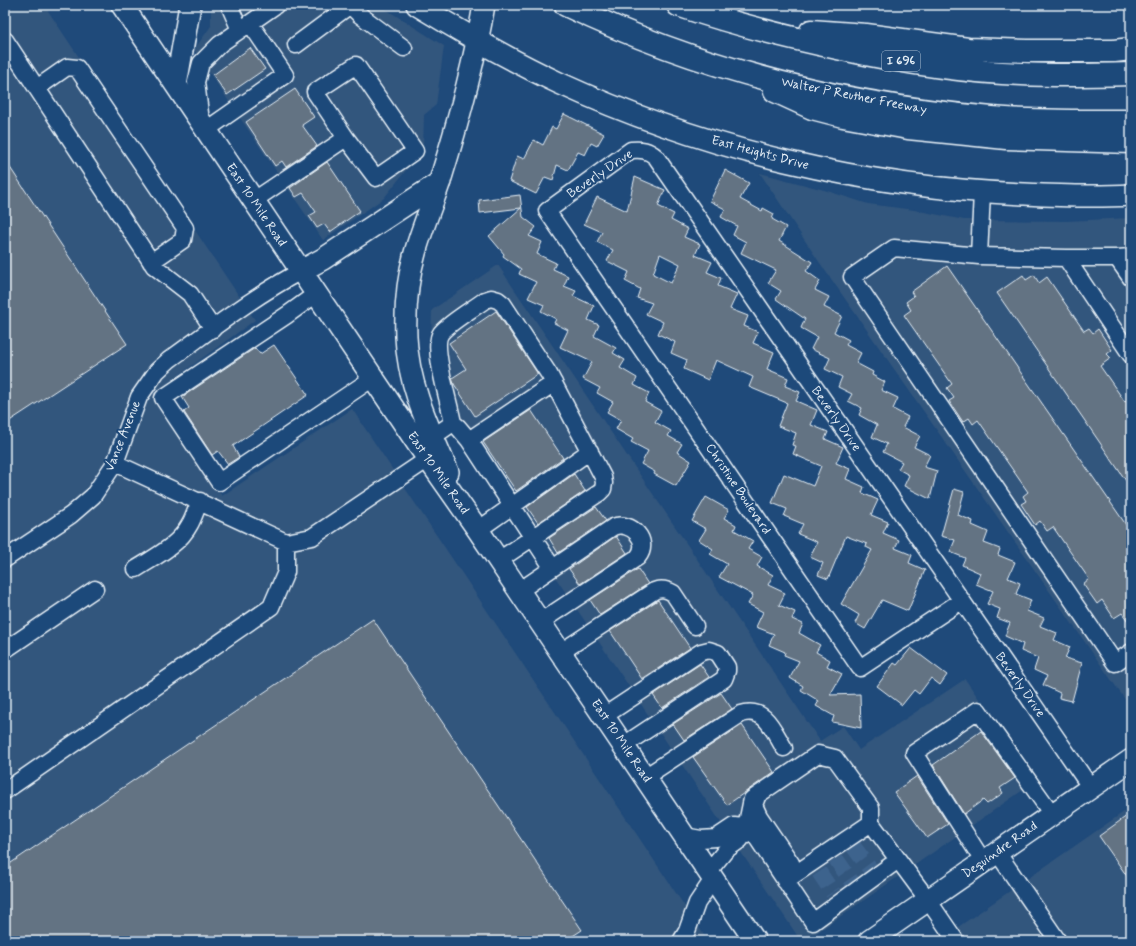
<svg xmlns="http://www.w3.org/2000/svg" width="1136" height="946" font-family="Mynerve,sans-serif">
  <rect width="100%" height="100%" fill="#1f4a7a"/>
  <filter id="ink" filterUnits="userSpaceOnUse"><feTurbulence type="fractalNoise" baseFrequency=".025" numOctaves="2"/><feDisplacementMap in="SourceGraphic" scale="8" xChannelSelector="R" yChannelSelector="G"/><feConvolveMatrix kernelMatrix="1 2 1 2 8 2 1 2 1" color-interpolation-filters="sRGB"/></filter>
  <g filter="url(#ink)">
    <path fill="#33567d" d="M 5,5 L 44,5 L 255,320 L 154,393 L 222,496 L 352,409 L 708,941 L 5,941 Z
      M 211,5 L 379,5 L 444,46 L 436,105 L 424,115 L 423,149 L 384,198 L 323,240 L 194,50 L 211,26 Z
      M 760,173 L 824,190 L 868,204 L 914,210 L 964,220 L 1067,221 L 1131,218 L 1131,708 L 820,263 Z
      M 498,265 L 820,741 L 843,726 L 859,750 L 965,679 L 1036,781 L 805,941 L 801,941 L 445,414 L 431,347 L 432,310 Z
      M 1131,807 L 1131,941 L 938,941 Z"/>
    <path fill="#637383" stroke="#e8f1f8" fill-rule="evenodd" d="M 250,48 L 265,69 L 227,95 L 213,75 Z
      M 295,89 L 314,117 L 302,125 L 317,146 L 286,167 L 282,161 L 275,166 L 246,122 Z
      M 564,114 L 604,134 L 597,146 L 591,143 L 585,155 L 578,152 L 568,170 L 557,165 L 553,180 L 545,177 L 536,194 L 509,181 L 517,156 L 524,159 L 534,140 L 543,145 L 552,127 L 556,129 Z
      M 5,160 L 127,344 L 5,424 Z
      M 327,162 L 360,211 L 330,232 L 324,224 L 317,228 L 309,216 L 316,212 L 303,193 L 296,197 L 290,188 Z
      M 725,170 L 749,183 L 740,199 L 762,211 L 763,208 L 774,214 L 772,219 L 786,227 L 779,241 L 812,262 L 806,271 L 820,281 L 815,290 L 829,297 L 824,307 L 842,316 L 834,332 L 849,340 L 846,345 L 861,353 L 856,363 L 873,372 L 872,375 L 885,382 L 881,390 L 898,398 L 893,409 L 908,417 L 903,427 L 920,436 L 914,447 L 930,455 L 924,467 L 937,471 L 930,499 L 904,486 L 909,475 L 898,469 L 902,462 L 883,452 L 887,444 L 872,437 L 877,425 L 859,415 L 862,408 L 848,401 L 852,394 L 838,387 L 842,377 L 825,369 L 830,358 L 811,349 L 817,337 L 801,328 L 805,319 L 776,299 L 781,291 L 768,283 L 776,270 L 741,253 L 746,242 L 733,235 L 737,226 L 721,217 L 725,209 L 710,201 Z
      M 635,177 L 665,190 L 658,206 L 674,214 L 671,220 L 688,229 L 684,237 L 700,244 L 695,255 L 712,262 L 707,272 L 721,278 L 718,286 L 737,294 L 730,309 L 748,316 L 744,326 L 758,332 L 753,343 L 774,352 L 767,369 L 788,378 L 785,386 L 800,392 L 796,401 L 817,410 L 811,425 L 828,432 L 825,439 L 843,447 L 836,463 L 850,469 L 846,479 L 864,487 L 862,493 L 878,500 L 871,515 L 888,522 L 883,533 L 899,540 L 895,548 L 912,555 L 909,563 L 925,570 L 908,611 L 882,600 L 865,629 L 855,623 L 859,615 L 841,604 L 872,550 L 866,547 L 867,544 L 846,536 L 828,579 L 818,575 L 823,563 L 810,557 L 817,542 L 798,534 L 803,524 L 784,516 L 787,509 L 772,503 L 784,474 L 813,486 L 821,466 L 793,454 L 796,446 L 792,445 L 796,433 L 778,426 L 787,403 L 749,387 L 753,377 L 716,360 L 708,380 L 684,369 L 687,360 L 671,353 L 675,342 L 658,334 L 663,322 L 646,314 L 652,303 L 637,298 L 640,289 L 625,281 L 629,272 L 607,261 L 613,250 L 597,242 L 602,232 L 584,224 L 597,197 L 627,211 ZM 660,254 L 680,264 L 671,283 L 653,274 Z
      M 520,195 L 523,217 L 536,227 L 529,236 L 542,242 L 537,254 L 556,263 L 553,269 L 568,276 L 564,286 L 576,291 L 573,296 L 594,306 L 588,320 L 599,325 L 594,336 L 616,348 L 613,353 L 625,360 L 620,368 L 637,378 L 634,385 L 649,393 L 645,402 L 661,411 L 655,422 L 671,431 L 668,436 L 682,444 L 677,452 L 691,461 L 676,486 L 654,474 L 655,472 L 641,464 L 648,451 L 631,442 L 633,439 L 616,429 L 621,420 L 607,412 L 613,402 L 597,393 L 600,388 L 583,379 L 592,362 L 560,347 L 568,330 L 554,323 L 556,319 L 541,311 L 544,305 L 528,298 L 536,282 L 519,274 L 521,269 L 503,256 L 504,254 L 489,236 L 521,208 L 480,213 L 479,200 Z
      M 947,266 L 1131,532 L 1131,625 L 1122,613 L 1114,618 L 1102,600 L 1097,604 L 1083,584 L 1089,579 L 1053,527 L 1047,531 L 1040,521 L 1035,525 L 1021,504 L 1026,501 L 1023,496 L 1028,492 L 978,420 L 973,424 L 969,418 L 963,422 L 949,401 L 954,398 L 947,388 L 952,384 L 904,315 L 911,310 L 906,302 L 914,296 L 911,292 Z
      M 1023,275 L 1026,280 L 1034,275 L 1039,283 L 1047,277 L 1084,331 L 1089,328 L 1093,333 L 1098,329 L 1112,350 L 1107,354 L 1111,358 L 1100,366 L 1125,402 L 1131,398 L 1131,488 L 997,293 Z
      M 496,311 L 538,374 L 475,416 L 454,384 L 452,378 L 466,369 L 449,343 Z
      M 274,345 L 308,395 L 233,446 L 239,457 L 228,464 L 218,451 L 212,455 L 184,412 L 189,408 L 182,397 L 255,348 L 260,354 Z
      M 531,410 L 563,458 L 516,491 L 483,442 Z
      M 574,474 L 585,491 L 538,523 L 527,507 Z
      M 954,489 L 964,492 L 958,515 L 973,521 L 972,525 L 988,532 L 984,543 L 1000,549 L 998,555 L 1015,562 L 1008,578 L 1020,583 L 1016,594 L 1031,600 L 1027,611 L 1044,618 L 1040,626 L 1057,633 L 1054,640 L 1070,647 L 1065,658 L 1082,663 L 1072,701 L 1059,698 L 1060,693 L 1043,685 L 1047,676 L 1034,670 L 1038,658 L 1021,651 L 1023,644 L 1005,636 L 1010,623 L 997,618 L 1000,609 L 987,604 L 993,591 L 976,584 L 980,573 L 962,565 L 965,558 L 950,552 L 955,540 L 941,536 Z
      M 706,497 L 729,510 L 724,518 L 736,525 L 734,530 L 753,541 L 748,549 L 762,557 L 757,566 L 773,575 L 768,585 L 785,593 L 779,605 L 795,612 L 792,619 L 803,624 L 799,633 L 820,645 L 816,652 L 830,660 L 827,666 L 842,674 L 830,695 L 860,694 L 861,728 L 832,722 L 834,716 L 816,706 L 819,701 L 801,690 L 803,686 L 790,678 L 799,661 L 784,655 L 785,652 L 769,645 L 774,634 L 756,627 L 763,612 L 748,604 L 753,595 L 719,577 L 727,564 L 710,554 L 713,549 L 699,540 L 706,529 L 692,521 Z
      M 596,507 L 606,521 L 558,553 L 549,538 Z
      M 616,536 L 627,553 L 580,584 L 569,569 Z
      M 638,569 L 648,584 L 600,615 L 590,600 Z
      M 658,600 L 690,648 L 642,679 L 610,631 Z
      M 373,619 L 582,930 L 565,941 L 5,941 L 5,867 Z
      M 911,648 L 947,675 L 940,685 L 931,678 L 919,694 L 914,690 L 902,705 L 877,686 L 894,663 L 897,665 Z
      M 700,664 L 709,677 L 662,708 L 653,695 Z
      M 721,693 L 732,709 L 684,740 L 673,724 Z
      M 742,725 L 774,772 L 727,805 L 693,757 Z
      M 981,731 L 1015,778 L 1000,788 L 1003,793 L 987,804 L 983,800 L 964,814 L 933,765 Z
      M 917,776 L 948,824 L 927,838 L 894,792 Z
      M 1131,813 L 1131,882 L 1099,836 Z"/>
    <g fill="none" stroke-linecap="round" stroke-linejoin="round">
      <path stroke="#3d638d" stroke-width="16" stroke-dasharray="16 8" stroke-linecap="butt" d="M 853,846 L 870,869
        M 836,859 L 852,882
        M 819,872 L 833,893"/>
      <g stroke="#e8f1f8" stroke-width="19">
        <path id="minor" d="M 229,5 L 240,30
          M 350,5 L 360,15 L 404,48
          M 5,40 L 154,266 L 190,294 L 213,329
          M 296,45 L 350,5
          M 37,88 L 67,67 L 77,68 L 185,228 L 183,240 L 151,262
          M 201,121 L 196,82 L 201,63 L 220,44 L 276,5
          M 206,130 L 285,75 L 250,23
          M 253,201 L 346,138 L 376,178 L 415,151 L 356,65 L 315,92 L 346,138
          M 979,256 L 982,192
          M 1131,257 L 1117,258 L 1066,258 L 979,256 L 894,248 L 852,277 L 1115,663 L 1131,652
          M 1066,258 L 1131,355
          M 1117,258 L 1131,278
          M 316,294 L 287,315 L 163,398 L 219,482 L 373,378
          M 453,423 C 450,405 431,346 441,333 C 450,322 473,309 485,300 L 491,298 L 498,300 L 503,304 L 549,374 L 603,477 L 604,483 L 603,489 L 599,493 L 499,560
          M 469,440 L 554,383
          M 424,443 L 453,423 L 458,427 L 469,440 L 552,567
          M 115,463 L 286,542 L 312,537 L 428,459
          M 478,530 L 590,451
          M 5,559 L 71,515 L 93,496 L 115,463 L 139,397 L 157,371 L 169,360 C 212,329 254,296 301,271
          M 136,569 C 155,557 179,545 190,524 C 194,517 196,509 200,501
          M 519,591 L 613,527 C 631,520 651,541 638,557 L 540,622
          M 961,601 L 860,668 L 547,211 L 631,150 C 642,149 648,150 656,157 L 1091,788
          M 5,650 L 95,589
          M 561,652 L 654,591 C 661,588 666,589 673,593 L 695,626
          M 604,716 L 701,652 L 709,650 L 718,653 L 727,667 L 727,671 L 724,679 L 624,745
          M 645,777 L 741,714 C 765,706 773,730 784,748
          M 5,791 L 271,607 L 286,572 L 286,542
          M 757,797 L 754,805 L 759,816 L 791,863 L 787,871 L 782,875
          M 747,823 L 813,922 L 898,860
          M 684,836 L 701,839 L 716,838 L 734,826 L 743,827
          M 997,852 L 1058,941
          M 983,861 L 914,753 L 978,710 L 1052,814
          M 710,873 L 713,866 L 726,850 L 740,840 L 743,836 L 743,827 L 747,823 L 752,799 L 818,754 L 835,758 L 871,808 L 871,823 L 928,900 L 956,941
          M 785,881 L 871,823
          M 681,941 L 687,931 L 697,903 L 713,879"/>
      </g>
      <g stroke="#e8f1f8" stroke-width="24">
        <path id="major" d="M 122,5 L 419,446 L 478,530 L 755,941
          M 417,5 C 463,33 510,60 559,83 C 705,150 866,188 1025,194 C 1061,196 1096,197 1131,195
          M 176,85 L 190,5
          M 301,271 L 323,259 L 440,182
          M 448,472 C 429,428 408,385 406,337 C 405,308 407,280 415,253 C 422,228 432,205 440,181 C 458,123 474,65 484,5
          M 869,941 L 1131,760"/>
      </g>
      <g stroke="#e8f1f8" stroke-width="25">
        <path id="highway" d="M 566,5 C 699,69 845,105 992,118 C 1038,122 1085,121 1131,121
          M 678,5 C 733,24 786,37 842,49 C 901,62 961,72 1022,74 C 1058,76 1095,75 1131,74
          M 811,31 L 866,35 L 968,49 L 1027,51 L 1114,51 L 1131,49
          M 775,91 L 812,108 L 843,116 L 908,128 L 1006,138 L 1131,142"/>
      </g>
      <use href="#minor" stroke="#1f4a7a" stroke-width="16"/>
      <use href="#major" stroke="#1f4a7a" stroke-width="21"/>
      <use href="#highway" stroke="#1f4a7a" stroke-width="22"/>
    </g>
  </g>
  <g text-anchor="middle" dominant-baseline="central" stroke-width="4" stroke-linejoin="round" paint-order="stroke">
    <rect fill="#1f4a7a" stroke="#acbfd2" stroke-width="1" x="882" y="51" width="38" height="20" rx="3"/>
    <g font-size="12" font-weight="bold" fill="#e8f1f8">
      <text x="901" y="61">I 696</text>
    </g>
    <g font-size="13" fill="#e8f1f8" stroke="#1f4a7a">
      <text transform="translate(854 96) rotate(11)">Walter P Reuther Freeway</text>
      <text transform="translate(760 153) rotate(15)">East Heights Drive</text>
      <text transform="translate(600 174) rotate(-34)">Beverly Drive</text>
      <text transform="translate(256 205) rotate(56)">East 10 Mile Road</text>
      <text transform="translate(836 419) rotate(55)">Beverly Drive</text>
      <text transform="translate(123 436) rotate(-68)">Vance Avenue</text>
      <text transform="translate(438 473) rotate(55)">East 10 Mile Road</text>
      <text transform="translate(738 489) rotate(56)">Christine Boulevard</text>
      <text transform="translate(1020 685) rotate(55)">Beverly Drive</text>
      <text transform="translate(621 741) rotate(56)">East 10 Mile Road</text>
      <text transform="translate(1000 850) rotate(-35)">Dequindre Road</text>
    </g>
  </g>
  <rect width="1136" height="946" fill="none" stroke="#1f4a7a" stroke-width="20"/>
  <rect x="10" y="10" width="1116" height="926" fill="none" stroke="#e8f1f8" stroke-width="1.5" filter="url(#ink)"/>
</svg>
